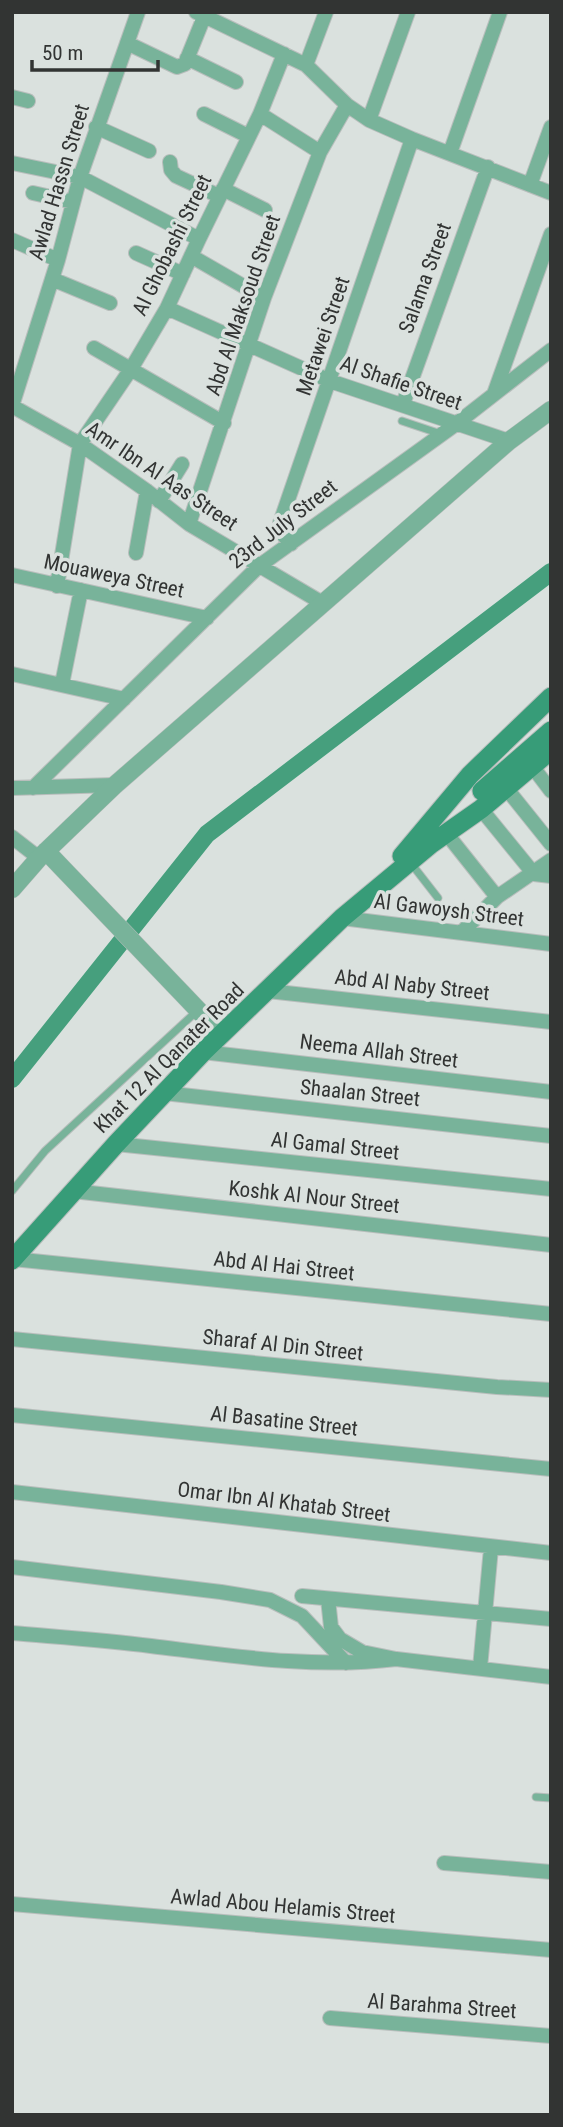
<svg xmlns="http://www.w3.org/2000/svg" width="563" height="2127" font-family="'Roboto Condensed',sans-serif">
  <rect width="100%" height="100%" fill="#dae1de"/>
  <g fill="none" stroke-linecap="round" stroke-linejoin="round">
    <path stroke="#469f7d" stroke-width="18" d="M 12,1079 L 207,834 L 551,572"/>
    <g stroke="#b8bebc" stroke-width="9">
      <path id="service" d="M 402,421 L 441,434
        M 410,862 L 438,898
        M 12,1191 L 45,1151 L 197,1011
        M 536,1797 L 551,1798"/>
    </g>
    <g stroke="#b8bebc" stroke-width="16">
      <path id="minor" d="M 196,12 L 306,65 L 347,105 L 369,120 L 412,139 L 551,193
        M 127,43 L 177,67 L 185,64 L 204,17
        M 187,58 L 236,82
        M 306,65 L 326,12
        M 12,97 L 28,101
        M 204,114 L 248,136
        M 260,114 L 320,152
        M 369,120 L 408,12
        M 96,127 L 149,151
        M 450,153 L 500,12
        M 170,162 L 171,170 L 176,176 L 219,196
        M 12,163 L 80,177 L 199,239
        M 530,185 L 551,127
        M 223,189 L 265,210
        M 33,193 L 73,202
        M 12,240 L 58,260
        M 136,253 L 183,274
        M 191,256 L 264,298
        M 52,279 L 110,303
        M 167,308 L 330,381 L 509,441
        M 94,348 L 224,423
        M 494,394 L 551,234
        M 403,404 L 488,167
        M 12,406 L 58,260 L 80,177 L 138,12
        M 12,406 L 80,444 L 147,491 L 189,524 L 324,604
        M 159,501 L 182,464
        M 189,524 L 264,298 L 320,152 L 347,105
        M 291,544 L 280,531 L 280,523 L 412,139
        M 136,553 L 147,491
        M 12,575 L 207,618
        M 57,586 L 80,444 L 131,369 L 167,308 L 199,239 L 260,114 L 284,54
        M 12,674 L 124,699
        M 62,684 L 81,590
        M 532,766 L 551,791
        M 12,788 L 115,785
        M 33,788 L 259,566 L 456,424 L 551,350
        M 506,788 L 551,844
        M 481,809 L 534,874 L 551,876
        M 446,833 L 497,897
        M 12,837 L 39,858
        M 342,918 L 551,944
        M 462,932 L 497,897 L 551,860
        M 268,991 L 551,1022
        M 203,1052 L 551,1092
        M 164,1093 L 551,1136
        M 116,1144 L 551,1189
        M 73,1191 L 551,1245
        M 13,1259 L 551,1314
        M 12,1339 L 497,1387 L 551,1390
        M 12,1415 L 551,1469
        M 12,1492 L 551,1553
        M 12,1567 L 221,1592 L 270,1600 L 302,1616 L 346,1663
        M 302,1596 L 551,1619
        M 328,1599 L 331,1627 L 340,1639 L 362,1652 L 396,1659 L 551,1677
        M 12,1633 C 58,1637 105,1640 151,1646 C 233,1656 314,1669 396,1659
        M 480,1668 L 491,1548
        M 444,1863 L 551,1872
        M 12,1904 L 551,1950
        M 330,2018 L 551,2036"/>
    </g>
    <g stroke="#b8bebc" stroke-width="19">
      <path id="tertiary" d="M 46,851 L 221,1034
        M 12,889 L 39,858 L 115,785 L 509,441 L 551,410"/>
    </g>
    <g stroke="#b8bebc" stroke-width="21">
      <path id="secondary" d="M 482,791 L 551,731
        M 402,856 L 470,775 L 551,697
        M 12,1260 L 116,1144 L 203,1052 L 342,918 L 431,844 L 481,809 L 551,750"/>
    </g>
    <use href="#service" stroke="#78b39a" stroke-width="7"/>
    <use href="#minor" stroke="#78b39a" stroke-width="14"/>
    <use href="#tertiary" stroke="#78b39a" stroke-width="18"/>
    <use href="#secondary" stroke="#379c78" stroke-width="19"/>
  </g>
  <g text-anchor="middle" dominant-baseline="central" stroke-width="7" stroke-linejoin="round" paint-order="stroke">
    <g font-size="21" fill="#323433" stroke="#dae1de">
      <text transform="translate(59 182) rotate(-73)">Awlad Hassn Street</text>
      <text transform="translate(172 245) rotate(-64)">Al Ghobashi Street</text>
      <text transform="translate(425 278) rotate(-70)">Salama Street</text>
      <text transform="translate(243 305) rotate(-71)">Abd Al Maksoud Street</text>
      <text transform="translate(323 336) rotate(-71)">Metawei Street</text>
      <text transform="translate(401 383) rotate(19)">Al Shafie Street</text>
      <text transform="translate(162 476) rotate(34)">Amr Ibn Al Aas Street</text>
      <text transform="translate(283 524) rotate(-38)">23rd July Street</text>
      <text transform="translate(114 576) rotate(12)">Mouaweya Street</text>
      <text transform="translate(449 910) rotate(7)">Al Gawoysh Street</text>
      <text transform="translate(412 985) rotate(6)">Abd Al Naby Street</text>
      <text transform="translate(379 1051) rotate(7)">Neema Allah Street</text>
      <text transform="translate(169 1058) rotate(-45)">Khat 12 Al Qanater Road</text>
      <text transform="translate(360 1093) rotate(6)">Shaalan Street</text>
      <text transform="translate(335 1146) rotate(6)">Al Gamal Street</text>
      <text transform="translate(314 1197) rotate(6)">Koshk Al Nour Street</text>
      <text transform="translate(284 1266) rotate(6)">Abd Al Hai Street</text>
      <text transform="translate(283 1345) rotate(6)">Sharaf Al Din Street</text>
      <text transform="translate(284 1421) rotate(6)">Al Basatine Street</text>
      <text transform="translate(284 1502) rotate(7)">Omar Ibn Al Khatab Street</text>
      <text transform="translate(283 1906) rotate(5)">Awlad Abou Helamis Street</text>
      <text transform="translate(442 2006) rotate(4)">Al Barahma Street</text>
    </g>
  </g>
  <rect width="563" height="2127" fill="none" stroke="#323433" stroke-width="28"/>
  <path d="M32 60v10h126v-10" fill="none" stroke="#323433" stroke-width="3.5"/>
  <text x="42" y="60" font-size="21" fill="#323433" stroke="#dae1de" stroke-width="5" paint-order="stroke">50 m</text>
</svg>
